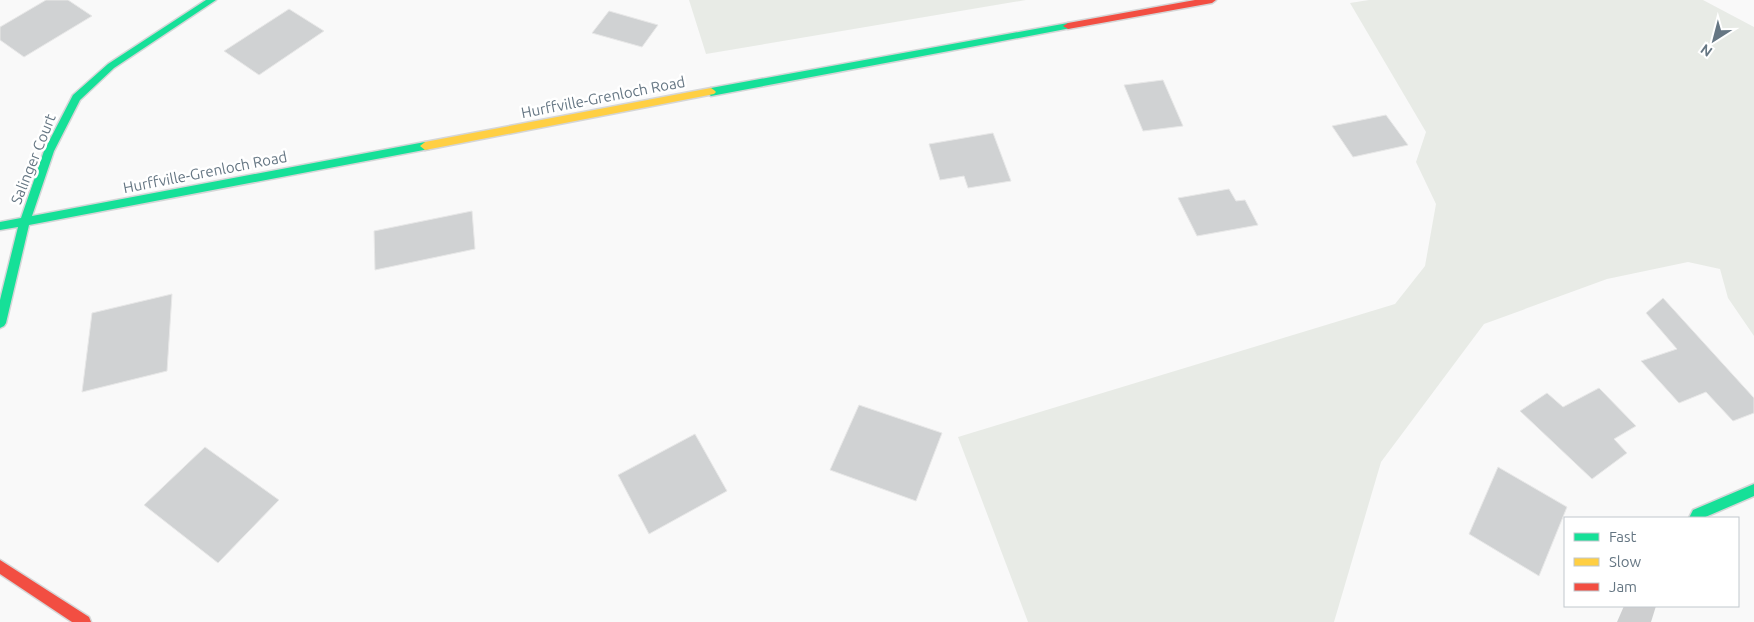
<svg xmlns="http://www.w3.org/2000/svg" width="1754" height="622" font-family="Ubuntu,sans-serif">
  <rect width="100%" height="100%" fill="#f9f9f9"/>
  <path fill="#e8ebe6" d="M 689,0 L 1026,0 L 706,54 Z
    M 1369,0 L 1703,0 L 1754,27 L 1754,336 L 1728,298 L 1720,269 L 1688,262 L 1607,279 L 1484,324 L 1381,462 L 1334,622 L 1028,622 L 958,437 L 1395,304 L 1425,266 L 1436,204 L 1416,162 L 1426,132 L 1350,3 Z"/>
  <path fill="#d0d2d3" stroke="#e8e8e8" d="M 46,0 L 68,0 L 92,16 L 24,57 L 0,40 L 0,27 Z
    M 289,9 L 324,31 L 259,75 L 224,51 Z
    M 609,11 L 658,25 L 642,47 L 592,33 Z
    M 1163,80 L 1183,126 L 1143,131 L 1124,85 Z
    M 1386,115 L 1408,145 L 1353,157 L 1332,126 Z
    M 993,133 L 1011,181 L 968,188 L 964,176 L 940,180 L 929,144 Z
    M 1229,189 L 1236,201 L 1245,200 L 1258,225 L 1197,236 L 1178,198 Z
    M 472,211 L 475,249 L 375,270 L 374,231 Z
    M 172,294 L 167,371 L 82,392 L 92,313 Z
    M 1663,298 L 1754,398 L 1754,413 L 1733,421 L 1706,392 L 1679,403 L 1641,361 L 1677,349 L 1646,313 Z
    M 1599,388 L 1636,426 L 1614,439 L 1627,453 L 1592,479 L 1520,411 L 1547,393 L 1563,407 Z
    M 859,405 L 942,433 L 916,501 L 830,470 Z
    M 695,434 L 727,491 L 649,534 L 618,475 Z
    M 205,447 L 279,500 L 218,563 L 144,505 Z
    M 1498,467 L 1567,507 L 1539,576 L 1469,534 Z"/>
  <g fill="none" stroke-linecap="round" stroke-linejoin="round">
    <g stroke="#d5d6d7" stroke-width="3">
      <path id="fast" d="M 206,0 L 216,0 L 114,68 L 80,100 L 54,151 L 32,216 L 425,142 L 429,143 L 430,146 L 429,149 L 29,225 L 6,323 L 4,326 L 0,328 L 0,300 L 18,227 L 0,230 L 0,222 L 21,218 L 44,151 L 73,95 L 108,64 Z
        M 1068,23 L 1071,24 L 1071,28 L 711,96 L 706,92 L 711,88 Z
        M 1754,484 L 1754,496 L 1703,518 L 1689,518 L 1693,510 Z"/>
    </g>
    <g stroke="#d5d6d7" stroke-width="3">
      <path id="slow" d="M 711,88 L 714,90 L 716,92 L 714,94 L 425,150 L 420,146 L 425,142 Z"/>
    </g>
    <g stroke="#d5d6d7" stroke-width="3">
      <path id="jam" d="M 1195,0 L 1216,0 L 1212,3 L 1068,29 L 1063,26 L 1068,23 Z
        M 0,560 L 89,617 L 91,622 L 72,622 L 0,574 Z"/>
    </g>
    <path fill="#cecfd0" fill-rule="evenodd" d="M 1624,606 L 1656,606 L 1651,622 L 1617,622 Z"/>
    <use href="#fast" fill="#16e098" fill-rule="evenodd"/>
    <use href="#slow" fill="#ffcf43" fill-rule="evenodd"/>
    <use href="#jam" fill="#f24e42" fill-rule="evenodd"/>
  </g>
  <g text-anchor="middle" dominant-baseline="central" stroke-width="5" stroke-linejoin="round" paint-order="stroke">
    <g font-size="15" fill="#657683" stroke="#fff">
      <text transform="translate(603 97) rotate(-11)">Hurffville-Grenloch Road</text>
      <text transform="translate(33 159) rotate(-68)">Salinger Court</text>
      <text transform="translate(205 172) rotate(-11)">Hurffville-Grenloch Road</text>
    </g>
  </g>
  <rect x="1564" y="517" width="175" height="90" fill="#ffffff" stroke="#c1c8cd"/>
  <rect x="1574" y="533" width="25" height="8" fill="#16e098" stroke="#c1c8cd"/>
  <text x="1609" y="542" font-size="15" fill="#657683">Fast</text>
  <rect x="1574" y="558" width="25" height="8" fill="#ffcf43" stroke="#c1c8cd"/>
  <text x="1609" y="567" font-size="15" fill="#657683">Slow</text>
  <rect x="1574" y="583" width="25" height="8" fill="#f24e42" stroke="#c1c8cd"/>
  <text x="1609" y="592" font-size="15" fill="#657683">Jam</text>
  <g transform="translate(1714 40) rotate(216)" stroke="#ffffff" stroke-width="4" paint-order="stroke">
  <path d="M0-4L9 19L0 12L-9 19Z" fill="#657683"/>
  <text y="-8" font-size="14" font-weight="bold" text-anchor="middle" fill="#657683">N</text>
  </g>
</svg>
